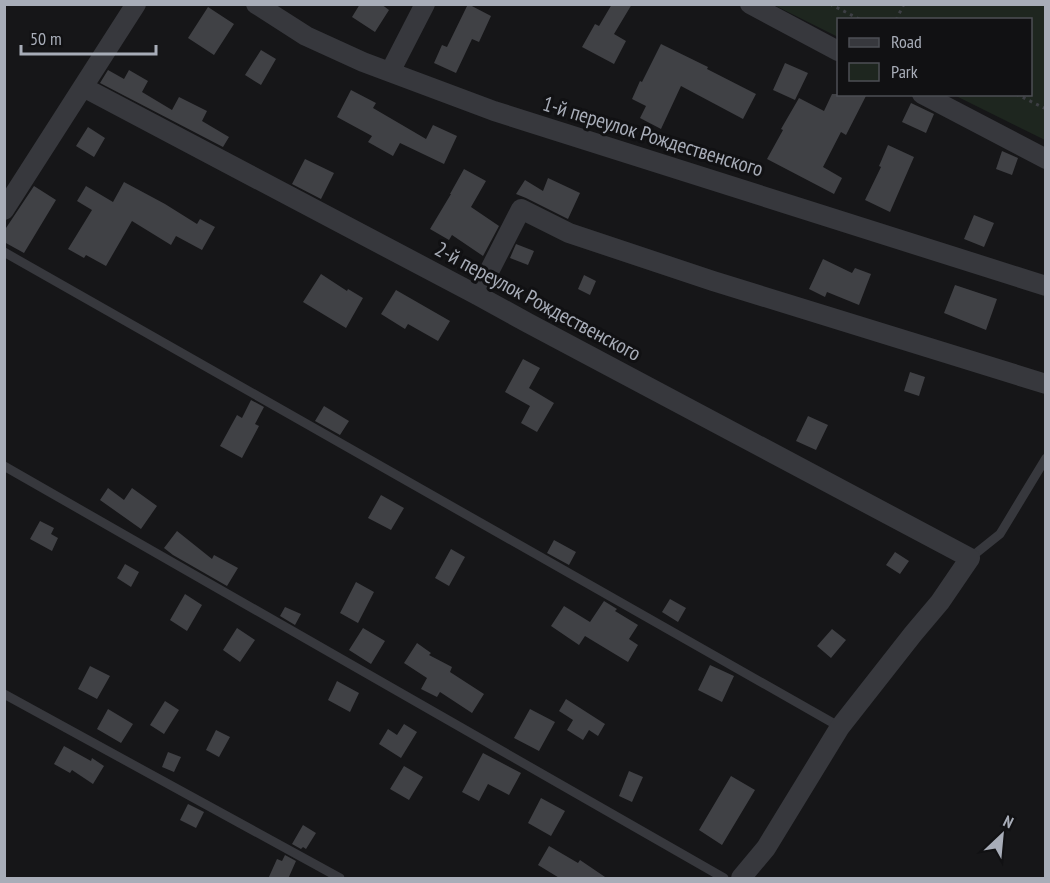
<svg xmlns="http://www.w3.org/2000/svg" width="1050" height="883" font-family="'PT Sans Narrow',sans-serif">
  <rect width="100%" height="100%" fill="#161618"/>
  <path fill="#1e261f" d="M 774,5 L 1045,5 L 1045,140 L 954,95 L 1030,94 L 1030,20 L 838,20 L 838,37 Z"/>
  <path fill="#404145" d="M 360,4 L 381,4 L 389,10 L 375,32 L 352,17 Z
    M 468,4 L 491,16 L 479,42 L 472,39 L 456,73 L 434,63 L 442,45 L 447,47 Z
    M 612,4 L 632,4 L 614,34 L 626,41 L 614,64 L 582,47 L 595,24 L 599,26 Z
    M 208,7 L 234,24 L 214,55 L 188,38 Z
    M 661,44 L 708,67 L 707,69 L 756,94 L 743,119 L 681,86 L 661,129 L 640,118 L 646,106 L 632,99 L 640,81 L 642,82 Z
    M 261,50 L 276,59 L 261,85 L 245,75 Z
    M 785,63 L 808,73 L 795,100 L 773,90 Z
    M 108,70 L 124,79 L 129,70 L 148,81 L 142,92 L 172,110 L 179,97 L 207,111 L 202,121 L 229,137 L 223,147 L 100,83 Z
    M 351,90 L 376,103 L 373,108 L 426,139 L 433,125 L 457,136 L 444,164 L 400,143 L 393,156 L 368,142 L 372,136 L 337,117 Z
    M 832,94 L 867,94 L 846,135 L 841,132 L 823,167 L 842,178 L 834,194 L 767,159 L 783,130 L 781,129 L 799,98 L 824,111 Z
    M 911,103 L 934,114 L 926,133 L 902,122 Z
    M 88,127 L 105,138 L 94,157 L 76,146 Z
    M 888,145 L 914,157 L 890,212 L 865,200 L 881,167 L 879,166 Z
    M 1002,151 L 1018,158 L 1012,175 L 996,169 Z
    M 305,159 L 334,173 L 321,199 L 292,184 Z
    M 464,169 L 486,181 L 471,207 L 499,226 L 483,256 L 452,235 L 449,240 L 430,229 L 451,194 L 450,194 Z
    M 548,178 L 580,193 L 568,219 L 526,198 L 516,194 L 525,180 L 543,191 Z
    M 124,182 L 165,204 L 197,224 L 200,219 L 215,227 L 202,250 L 176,236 L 171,245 L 132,221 L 106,266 L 86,255 L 84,258 L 68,249 L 92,210 L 77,201 L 86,186 L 113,202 Z
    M 34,186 L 56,200 L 24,253 L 4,242 L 4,231 Z
    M 974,215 L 994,223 L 984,247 L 964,239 Z
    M 516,244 L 534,251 L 528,265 L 510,258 Z
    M 823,259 L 852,273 L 855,268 L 871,274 L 859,305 L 827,292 L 825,297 L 809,289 Z
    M 321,274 L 347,291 L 348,289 L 363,298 L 346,328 L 303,302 Z
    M 584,275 L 596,281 L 590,295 L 578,289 Z
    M 955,285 L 997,299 L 986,330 L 944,313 Z
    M 396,290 L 450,321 L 438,341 L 408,324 L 405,329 L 381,314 Z
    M 523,359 L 540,368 L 529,388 L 554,403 L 537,432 L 521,423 L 530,406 L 505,392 Z
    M 910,372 L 925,377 L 919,396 L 904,391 Z
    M 251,400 L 264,407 L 255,424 L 259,426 L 242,458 L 220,446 L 237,415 L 242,418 Z
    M 324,406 L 349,421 L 340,435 L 315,421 Z
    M 808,416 L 828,425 L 816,450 L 796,441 Z
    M 108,488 L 124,500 L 132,488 L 157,506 L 141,529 L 100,500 Z
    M 381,495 L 404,508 L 391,530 L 368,518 Z
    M 40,521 L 54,528 L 51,534 L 58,538 L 52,551 L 30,539 Z
    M 177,531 L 212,559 L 214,555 L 238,568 L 227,586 L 173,555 L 164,548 Z
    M 554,540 L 576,552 L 569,565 L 547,553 Z
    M 451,549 L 465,557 L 449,586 L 435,578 Z
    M 895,552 L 909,561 L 900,574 L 886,565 Z
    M 125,564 L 139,572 L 131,587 L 117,578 Z
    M 356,582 L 374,592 L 358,623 L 340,613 Z
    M 185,594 L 202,605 L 187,631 L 170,620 Z
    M 670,599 L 686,608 L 678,622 L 662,612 Z
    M 604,601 L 617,609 L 615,611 L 638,625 L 629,639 L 638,645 L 628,662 L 585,636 L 579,645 L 551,626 L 564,606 L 590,622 Z
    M 285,607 L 301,614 L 295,625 L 280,616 Z
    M 237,628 L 255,640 L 240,662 L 223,650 Z
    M 363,628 L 385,641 L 371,664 L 349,650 Z
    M 832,629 L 846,640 L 831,658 L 817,646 Z
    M 417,643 L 431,653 L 429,655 L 452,667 L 450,672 L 484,694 L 472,713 L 440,692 L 437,697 L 421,689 L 427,678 L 404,663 Z
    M 710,665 L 734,676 L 722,702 L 698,690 Z
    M 90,666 L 110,676 L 97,699 L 78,689 Z
    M 337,681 L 359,693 L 350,712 L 328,700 Z
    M 566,699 L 605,724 L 598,736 L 589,730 L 583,740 L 567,730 L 573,720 L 559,711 Z
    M 165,701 L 179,710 L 164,734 L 150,725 Z
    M 108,709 L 133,724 L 121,743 L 97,729 Z
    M 530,709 L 555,722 L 539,751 L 514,738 Z
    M 404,724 L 417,732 L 401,758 L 379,744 L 388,729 L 397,735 Z
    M 216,730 L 230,737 L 219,757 L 206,750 Z
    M 64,746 L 91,761 L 92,758 L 104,766 L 93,784 L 72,770 L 70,773 L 54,764 Z
    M 168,752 L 181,757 L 174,772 L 162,767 Z
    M 483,753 L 521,773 L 509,795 L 488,784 L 479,801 L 462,792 Z
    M 404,766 L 423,777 L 409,800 L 390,789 Z
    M 629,771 L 643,777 L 632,802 L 619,796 Z
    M 731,776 L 755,790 L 722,845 L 699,830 Z
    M 541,798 L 565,811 L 551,836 L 528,823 Z
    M 188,804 L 204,812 L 196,828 L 180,820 Z
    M 303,825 L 316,833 L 306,849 L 303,847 L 301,849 L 292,844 Z
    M 549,846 L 578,863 L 580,860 L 608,879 L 561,879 L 538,865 Z
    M 285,855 L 296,861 L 288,879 L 268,879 L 277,859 L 282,861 Z"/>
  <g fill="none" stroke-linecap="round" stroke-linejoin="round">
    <path stroke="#3d3f44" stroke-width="3" stroke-dasharray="3 4.5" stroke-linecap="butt" d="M 830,4 L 861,20
      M 896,20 L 904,4
      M 1016,94 L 1046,109"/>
    <path stroke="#37383d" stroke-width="9" d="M 4,252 L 840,727
      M 4,466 L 724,878
      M 970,558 L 1000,534 L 1046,458
      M 4,694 L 340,878"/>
    <path stroke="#37383d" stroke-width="20" d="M 256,4 L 306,36 L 363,62 L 494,111 L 1046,286
      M 750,4 L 838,51
      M 390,72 L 425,4
      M 83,87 L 477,295 L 528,323 L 970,558 L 940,602 L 913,634 L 840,727 L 766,848 L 741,878
      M 922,94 L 1046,159
      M 4,210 L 136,4
      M 477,295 L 521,209 L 569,233 L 713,281 L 1046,384"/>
  </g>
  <g text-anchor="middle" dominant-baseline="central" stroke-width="6" stroke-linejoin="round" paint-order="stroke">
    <g font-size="21" fill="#a8adb8" stroke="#111113">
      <text transform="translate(653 136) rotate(17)">1-й переулок Рождественского</text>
      <text transform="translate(538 301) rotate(28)">2-й переулок Рождественского</text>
    </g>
  </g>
  <rect width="1050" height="883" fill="none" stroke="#a8adb8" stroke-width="12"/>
  <rect x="837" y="18" width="195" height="78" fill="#111113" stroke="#4d4f55" stroke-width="1.5"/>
  <rect x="849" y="38" width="30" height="9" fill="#37383d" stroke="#4d4f55" stroke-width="1.5"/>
  <text x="891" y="48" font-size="18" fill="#a8adb8">Road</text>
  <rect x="849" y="63" width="30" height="18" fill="#1e261f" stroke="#4d4f55" stroke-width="1.5"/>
  <text x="891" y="78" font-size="18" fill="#a8adb8">Park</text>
  <g transform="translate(1002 835) rotate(26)" stroke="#111113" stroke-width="4.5" paint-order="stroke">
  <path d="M0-4.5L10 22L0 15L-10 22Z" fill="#a8adb8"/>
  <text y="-9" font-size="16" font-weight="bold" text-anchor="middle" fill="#a8adb8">N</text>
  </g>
  <path d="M21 45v9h135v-9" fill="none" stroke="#a8adb8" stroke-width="3"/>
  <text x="30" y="45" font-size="18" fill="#a8adb8" stroke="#111113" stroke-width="4.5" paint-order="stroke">50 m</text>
</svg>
